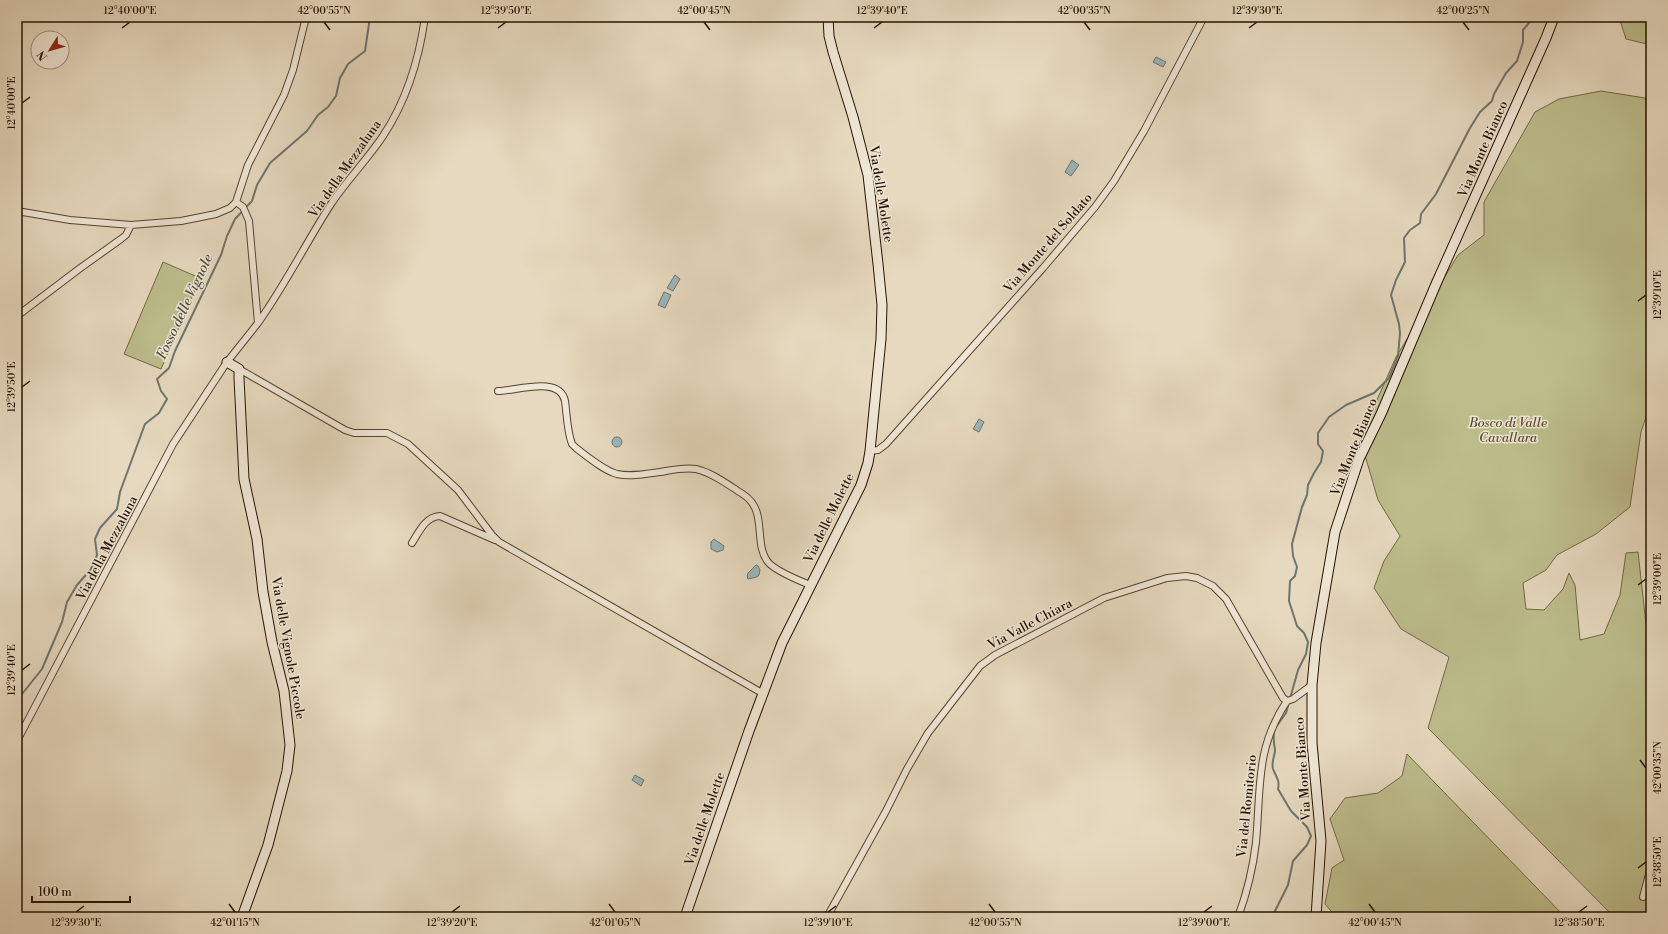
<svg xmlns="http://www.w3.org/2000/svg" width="1668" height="934" font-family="'Libre Bodoni',serif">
  <rect width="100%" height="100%" fill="#e6d9bf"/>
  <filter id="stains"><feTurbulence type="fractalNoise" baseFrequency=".005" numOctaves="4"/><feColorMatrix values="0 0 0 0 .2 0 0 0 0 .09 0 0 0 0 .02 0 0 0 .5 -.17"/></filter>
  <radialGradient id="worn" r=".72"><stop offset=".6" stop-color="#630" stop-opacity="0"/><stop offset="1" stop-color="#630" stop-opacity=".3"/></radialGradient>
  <path fill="#bdbd8c" stroke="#706846" d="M 1619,17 L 1651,17 L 1651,45 L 1626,39 Z
    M 1601,91 L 1645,98 L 1651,107 L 1651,403 L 1641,432 L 1630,507 L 1596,534 L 1557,555 L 1546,570 L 1523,583 L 1526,609 L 1544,610 L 1563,589 L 1569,573 L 1575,585 L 1580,640 L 1604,634 L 1620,595 L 1626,553 L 1638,552 L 1646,624 L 1651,627 L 1651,917 L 1614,917 L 1428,728 L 1449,657 L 1401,629 L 1374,588 L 1384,561 L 1400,536 L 1378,500 L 1360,438 L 1396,357 L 1458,255 L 1484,235 L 1484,202 L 1535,112 L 1559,99 Z
    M 163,262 L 200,278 L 161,369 L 124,354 Z
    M 1407,754 L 1565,917 L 1336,917 L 1325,904 L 1332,868 L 1344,860 L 1330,819 L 1345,798 L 1378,793 L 1402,776 Z"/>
  <path fill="#9cb7bd" stroke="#6c7571" d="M 1156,57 L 1166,62 L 1163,67 L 1153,62 Z
    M 1072,160 L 1079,165 L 1071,176 L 1065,172 Z
    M 675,275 L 680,279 L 673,291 L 667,288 Z
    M 664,292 L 671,295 L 665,308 L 658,305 Z
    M 979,419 L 984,422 L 979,432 L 973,429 Z
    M612 442a5 5 0 1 1 10 0a5 5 0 1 1-10 0Z
    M 714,539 L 724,546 L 723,550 L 717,552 L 711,549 L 711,542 Z
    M 756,565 L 758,566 L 760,570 L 759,575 L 757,577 L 748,579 L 747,576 L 748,573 Z
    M 635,775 L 644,780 L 641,786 L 632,780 Z"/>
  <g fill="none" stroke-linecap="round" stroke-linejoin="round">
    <path stroke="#6c7571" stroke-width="2" d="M 17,704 L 18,699 L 42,669 L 62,622 L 67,602 L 77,585 L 91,569 L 97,555 L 95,539 L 100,528 L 117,509 L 120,492 L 145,424 L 159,413 L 167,399 L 161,391 L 157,379 L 169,368 L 175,351 L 221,255 L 227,236 L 235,219 L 252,201 L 257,185 L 270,163 L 307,131 L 318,115 L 328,107 L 336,96 L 340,78 L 348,64 L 365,51 L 370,17
      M 1276,727 L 1286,713 L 1298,670 L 1306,654 L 1308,642 L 1304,633 L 1297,626 L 1289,601 L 1290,581 L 1295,576 L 1297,567 L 1293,556 L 1292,544 L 1302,507 L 1307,495 L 1308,485 L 1314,473 L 1321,462 L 1323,451 L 1318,444 L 1318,433 L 1329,417 L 1346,405 L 1374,393 L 1389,378 L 1398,356 L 1400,333 L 1399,324 L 1391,295 L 1396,280 L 1405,262 L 1404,238 L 1410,230 L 1420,223 L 1421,214 L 1436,194 L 1470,128 L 1480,112 L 1492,101 L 1494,94 L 1506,73 L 1517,61 L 1523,42 L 1523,30 L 1534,17
      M 1272,917 L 1288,885 L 1293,861 L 1307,845 L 1311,836 L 1307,827 L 1291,811 L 1278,789 C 1280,780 1276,777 1273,769 C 1271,762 1275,756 1275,750 C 1274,742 1273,740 1274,731"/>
    <g stroke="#544430" stroke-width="8">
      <path id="street" d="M 236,202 L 243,207 L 249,221 L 258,323 C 285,285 306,243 331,204 C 347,180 367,160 383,136 C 407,100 419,60 425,17
        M 17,211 L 70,220 L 131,225 L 181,221 L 216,214 L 230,208 L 236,202 L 248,165 L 284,95 L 293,70 L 306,17
        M 17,316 L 79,269 L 121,239 L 126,235 L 131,225
        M 239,369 L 345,430 L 354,433 L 387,433 L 408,444 L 458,490 L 492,535 L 499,542 L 762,693
        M 498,391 C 516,391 560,375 565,401 C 567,415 567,431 572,444 L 576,448 C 588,457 603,470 617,474 C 631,477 646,474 660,472 C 672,470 684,467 696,469 C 713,473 730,486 744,495 C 768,511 753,543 768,562 C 775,571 798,580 810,585
        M 870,451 L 878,450 L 886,444 L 1043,268 L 1095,207 L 1114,181 L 1144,131 L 1204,17
        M 412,543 C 419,532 425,517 440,516 L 495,540
        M 17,741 L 173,444 L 227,362 L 258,323
        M 1643,897 L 1651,867
        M 827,917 L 886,811 L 907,769 L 928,733 L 980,666 L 995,655 L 1104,598 L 1167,578 L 1186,576 L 1197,578 L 1213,586 L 1226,599 L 1283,698 L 1287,701 L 1293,699 L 1312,685
        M 1238,917 C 1247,893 1253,868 1256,842 C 1261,789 1255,748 1287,701"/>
    </g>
    <g stroke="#241200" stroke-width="11">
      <path id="secondary" d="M 227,362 L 239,369 L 239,378 L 244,479 L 257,539 L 263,592 L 272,642 L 284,691 L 290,745 L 287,771 L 268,845 L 242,917
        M 685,917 L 749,731 L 782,643 L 861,485 L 868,463 L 870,451 L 881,339 L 882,305 L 878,264 L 868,175 L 853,117 L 833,52 L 829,36 L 828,17
        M 1316,917 L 1321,841 L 1312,743 L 1312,685 L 1316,643 L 1335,532 L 1359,459 L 1381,414 L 1436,284 L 1546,38 L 1554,17"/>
    </g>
    <use href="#street" stroke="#efe6d5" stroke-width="6"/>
    <use href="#secondary" stroke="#efe6d5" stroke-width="9"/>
  </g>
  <path fill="none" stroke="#241200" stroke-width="1.5" d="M 324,22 L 330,30M 704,22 L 710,30M 1084,22 L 1090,30M 1463,22 L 1469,30M 122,28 L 130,22M 498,28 L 506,22M 874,28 L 882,22M 1249,28 L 1257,22M 22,103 L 30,97M 1638,301 L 1646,295M 22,387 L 30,381M 1638,585 L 1646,579M 22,670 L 30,664M 1640,760 L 1646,768M 1638,868 L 1646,862M 229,904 L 235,912M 609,904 L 615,912M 989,904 L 995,912M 1369,904 L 1375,912M 76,912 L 84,906M 452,912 L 460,906M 828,912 L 836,906M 1204,912 L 1212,906M 1579,912 L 1587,906"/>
  <g text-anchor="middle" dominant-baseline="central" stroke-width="3" stroke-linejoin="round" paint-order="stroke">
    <g font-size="13" fill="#241200" stroke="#efe6d5">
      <text transform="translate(1483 149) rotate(-66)">Via Monte Bianco</text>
      <text transform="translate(345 169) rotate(-55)">Via della Mezzaluna</text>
      <text transform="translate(881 194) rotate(81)">Via delle Molette</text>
      <text transform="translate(1048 243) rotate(-49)">Via Monte del Soldato</text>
      <text transform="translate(1354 447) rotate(-68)">Via Monte Bianco</text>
      <text transform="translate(829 518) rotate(-64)">Via delle Molette</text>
      <text transform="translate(107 548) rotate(-62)">Via della Mezzaluna</text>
      <text transform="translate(1030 624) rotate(-28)">Via Valle Chiara</text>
      <text transform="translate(288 648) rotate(80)">Via delle Vignole Piccole</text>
      <text transform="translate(1303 769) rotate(-94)">Via Monte Bianco</text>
      <text transform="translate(1247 806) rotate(-84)">Via del Romitorio</text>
      <text transform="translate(705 819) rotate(-71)">Via delle Molette</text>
    </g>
    <g font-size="13" font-style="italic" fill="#5a4e31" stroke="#efe6d5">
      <text x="1508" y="423">Bosco di Valle<tspan x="1508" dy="15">Cavallara</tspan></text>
    </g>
    <g font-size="14" font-style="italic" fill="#4e4c42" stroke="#efe6d5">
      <text transform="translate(185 307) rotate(-65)">Fosso delle Vignole</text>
    </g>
  </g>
  <rect width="1668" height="934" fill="none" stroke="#e6d9bf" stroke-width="44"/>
  <g transform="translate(50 50) rotate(233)"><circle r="19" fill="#efe6d5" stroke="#9e9180"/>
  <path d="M0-3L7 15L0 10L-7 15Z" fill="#8f2418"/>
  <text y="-6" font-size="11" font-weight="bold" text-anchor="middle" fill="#241200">N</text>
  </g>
  <path d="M32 896v6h98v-6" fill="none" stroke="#241200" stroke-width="2"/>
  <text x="38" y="896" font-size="12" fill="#241200" stroke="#efe6d5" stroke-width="3" paint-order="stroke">100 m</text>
  <rect x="22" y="22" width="1624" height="890" fill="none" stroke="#241200" stroke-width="1.5"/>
  <g font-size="10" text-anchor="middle" fill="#241200">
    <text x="130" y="14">12°40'00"E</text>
    <text x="324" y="14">42°00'55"N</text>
    <text x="506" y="14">12°39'50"E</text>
    <text x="704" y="14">42°00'45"N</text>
    <text x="882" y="14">12°39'40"E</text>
    <text x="1084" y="14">42°00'35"N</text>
    <text x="1257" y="14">12°39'30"E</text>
    <text x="1463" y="14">42°00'25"N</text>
    <text transform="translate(11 103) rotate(-90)" y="4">12°40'00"E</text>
    <text transform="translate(1657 295) rotate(-90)" y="4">12°39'10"E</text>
    <text transform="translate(11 387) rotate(-90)" y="4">12°39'50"E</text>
    <text transform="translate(1657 579) rotate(-90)" y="4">12°39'00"E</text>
    <text transform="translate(11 670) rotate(-90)" y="4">12°39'40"E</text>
    <text transform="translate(1657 768) rotate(-90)" y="4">42°00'35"N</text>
    <text transform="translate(1657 862) rotate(-90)" y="4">12°38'50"E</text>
    <text x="76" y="926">12°39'30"E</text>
    <text x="235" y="926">42°01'15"N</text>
    <text x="452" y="926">12°39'20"E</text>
    <text x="615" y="926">42°01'05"N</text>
    <text x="828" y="926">12°39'10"E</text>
    <text x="995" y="926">42°00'55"N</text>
    <text x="1204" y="926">12°39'00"E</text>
    <text x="1375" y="926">42°00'45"N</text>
    <text x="1579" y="926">12°38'50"E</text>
  </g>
  <rect width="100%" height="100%" filter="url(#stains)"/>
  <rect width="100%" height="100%" fill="url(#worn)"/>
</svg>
